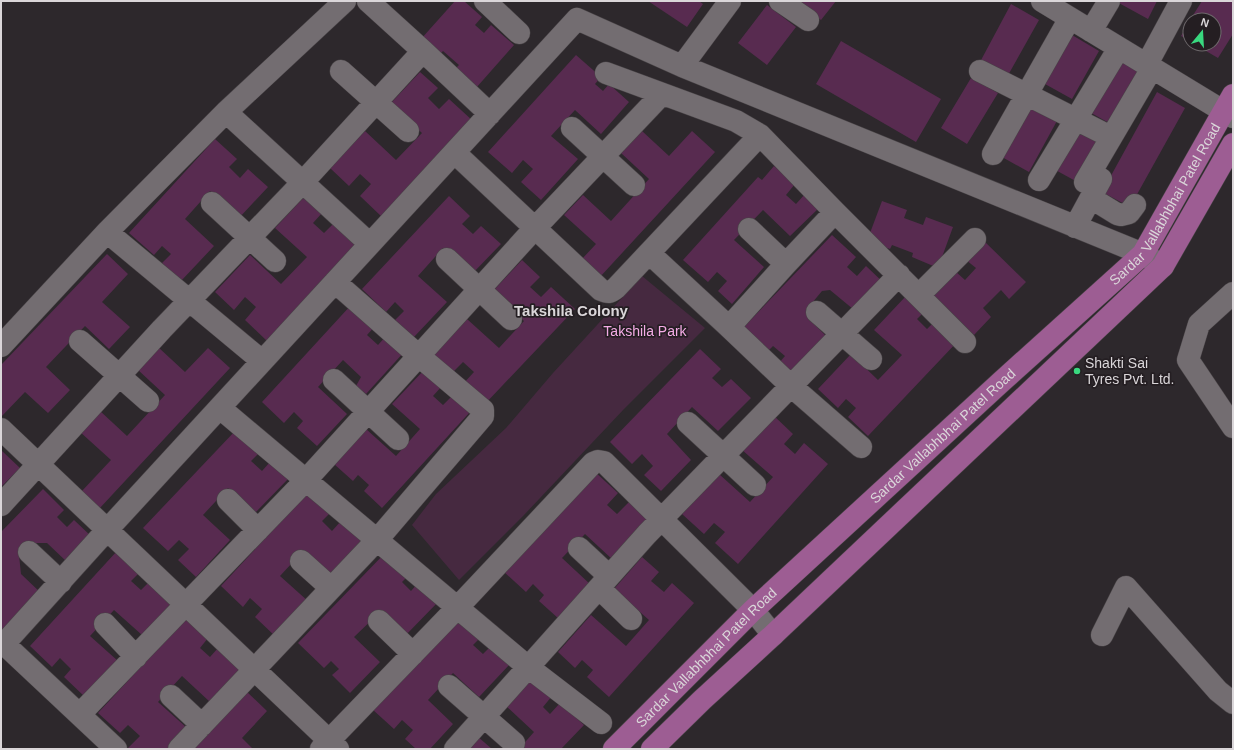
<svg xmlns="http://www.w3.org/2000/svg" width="1234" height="750" font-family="Arial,sans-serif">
  <rect width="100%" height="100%" fill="#2d282c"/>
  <path fill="#462940" d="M 642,276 L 705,328 L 624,409 L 524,515 L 459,580 L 412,525 L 436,494 L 506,428 L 553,373 Z"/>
  <path fill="#582b50" d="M 455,1 L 464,1 L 482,17 L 475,25 L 484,33 L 491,25 L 514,45 L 476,88 L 455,69 L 459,65 L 443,51 L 439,55 L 421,39 Z
    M 648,1 L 699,1 L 703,4 L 687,27 Z
    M 796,1 L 836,1 L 821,20 Z
    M 1118,1 L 1157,1 L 1148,19 L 1117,2 Z
    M 1202,1 L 1233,1 L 1233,34 L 1218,58 L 1194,44 L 1214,44 L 1214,20 L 1190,20 Z
    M 1011,4 L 1039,20 L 1007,77 L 980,62 Z
    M 767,5 L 796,27 L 767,65 L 738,43 Z
    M 1190,21 L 1190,41 L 1181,36 Z
    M 1072,35 L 1099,51 L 1072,99 L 1045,84 Z
    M 841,41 L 941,99 L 916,142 L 816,84 Z
    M 576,55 L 601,77 L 595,84 L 603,91 L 609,84 L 629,102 L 601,134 L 575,110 L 551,136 L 578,159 L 541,200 L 521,182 L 533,169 L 523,160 L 512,173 L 488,152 Z
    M 1114,58 L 1144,74 L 1116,127 L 1086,110 Z
    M 420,72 L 438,88 L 428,98 L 439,109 L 449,99 L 473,121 L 382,217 L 360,196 L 371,184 L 360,174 L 349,186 L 330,168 L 365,131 L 396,160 L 422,133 L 390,104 Z
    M 971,78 L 998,93 L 967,144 L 941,128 Z
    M 1157,92 L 1185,108 L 1130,207 L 1102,192 Z
    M 1032,104 L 1058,119 L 1029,172 L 1002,157 Z
    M 1074,125 L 1105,142 L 1081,184 L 1050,167 Z
    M 642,131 L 669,156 L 692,131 L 715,152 L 600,277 L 581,260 L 596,244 L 564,215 L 583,195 L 611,221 L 649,179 L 621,153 Z
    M 215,139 L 237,159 L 229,167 L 240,178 L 248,169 L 268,187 L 239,218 L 210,191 L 185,219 L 214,246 L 181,281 L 162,263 L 171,254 L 162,246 L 154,255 L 129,233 Z
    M 774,166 L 795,184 L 786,195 L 796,204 L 805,194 L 820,207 L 790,236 L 763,210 L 734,240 L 764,267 L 732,304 L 718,291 L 727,281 L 717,272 L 708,282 L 683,260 L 758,177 L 762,180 Z
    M 305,196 L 323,212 L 313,223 L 324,233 L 334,223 L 357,244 L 267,341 L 245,320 L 256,307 L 245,297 L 234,310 L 215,292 L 250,255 L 281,284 L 307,257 L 275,228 Z
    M 449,196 L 470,216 L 462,224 L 473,234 L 481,226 L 501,244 L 472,274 L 443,248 L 418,276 L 447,302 L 414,337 L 395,320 L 404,311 L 395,302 L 386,312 L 362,289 Z
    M 882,201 L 907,210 L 904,218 L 923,225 L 926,217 L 953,227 L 938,268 L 912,257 L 913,253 L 892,245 L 890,249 L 867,241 Z
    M 832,235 L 856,257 L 847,267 L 857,276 L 866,266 L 886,285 L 859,314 L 830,290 L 822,291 L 812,303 L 809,319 L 832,342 L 795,380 L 778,364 L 785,356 L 773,346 L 766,353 L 741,330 Z
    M 984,241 L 1026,282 L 1009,299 L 1001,290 L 983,308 L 991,317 L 974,335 L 932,294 L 955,271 L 965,280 L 976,268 L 966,260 Z
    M 107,254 L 128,274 L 102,302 L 130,327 L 109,349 L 85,326 L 46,367 L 70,390 L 48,413 L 25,392 L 1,417 L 1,365 Z
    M 522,260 L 540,277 L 530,287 L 541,297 L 551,287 L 575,309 L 484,405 L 462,385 L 474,372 L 463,362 L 451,374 L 432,357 L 467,319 L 499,348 L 524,321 L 492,292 Z
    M 906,296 L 924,312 L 917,319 L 927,329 L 937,319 L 959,340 L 868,436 L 848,417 L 856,408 L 846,399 L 838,408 L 818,389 L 851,354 L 878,380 L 902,355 L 874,330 Z
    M 352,304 L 376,325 L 367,335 L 378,345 L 387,335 L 405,351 L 366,394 L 356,386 L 361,377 L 343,360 L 318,387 L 347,414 L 317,446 L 297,428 L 303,421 L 294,412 L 284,423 L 262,402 Z
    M 158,347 L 185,372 L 208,348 L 230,368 L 99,509 L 81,492 L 111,460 L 79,431 L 99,410 L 127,436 L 165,395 L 137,369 Z
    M 700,349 L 721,369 L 712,378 L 722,387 L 731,379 L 751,398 L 718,431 L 692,407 L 667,434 L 691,460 L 661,491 L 644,475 L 653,466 L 642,454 L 632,464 L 610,442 Z
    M 424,370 L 442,386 L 433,396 L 443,405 L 452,396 L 470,412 L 382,508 L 364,491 L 369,485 L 358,475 L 353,481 L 334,464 L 366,429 L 396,456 L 420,429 L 392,404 Z
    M 772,414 L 793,434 L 784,444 L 795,454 L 804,443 L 828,464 L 738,564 L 715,543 L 725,532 L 714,523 L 704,534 L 682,514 L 719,474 L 750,502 L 773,477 L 741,449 Z
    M 236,430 L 260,452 L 251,461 L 262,471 L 270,462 L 288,479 L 255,513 L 228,488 L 203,515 L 230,540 L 196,577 L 178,560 L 189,549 L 179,540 L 168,551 L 143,528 Z
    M 1,450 L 20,468 L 1,487 Z
    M 595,472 L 618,493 L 607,505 L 617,514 L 629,502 L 649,521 L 613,560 L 585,534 L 562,558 L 591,585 L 559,619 L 539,601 L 544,595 L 533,584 L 526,592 L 503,571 Z
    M 43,489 L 64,510 L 57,517 L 67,527 L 74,520 L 92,537 L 67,562 L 47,543 L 30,543 L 19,555 L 21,574 L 42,594 L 1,634 L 1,532 Z
    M 308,492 L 331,512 L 322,521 L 332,531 L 341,521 L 363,542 L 332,576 L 304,550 L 280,576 L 309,602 L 276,637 L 255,617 L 262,609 L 250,598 L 243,607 L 221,586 Z
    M 117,551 L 140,572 L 131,581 L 141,590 L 150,581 L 173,602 L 142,635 L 114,610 L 90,636 L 118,661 L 85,697 L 64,677 L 71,669 L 60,658 L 52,667 L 30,646 Z
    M 387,551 L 410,574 L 402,582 L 411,591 L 419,582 L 439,601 L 403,638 L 378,614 L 354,637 L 380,662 L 350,693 L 332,675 L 339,669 L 331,661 L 324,668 L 298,643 Z
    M 642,557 L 659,572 L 651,581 L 664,592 L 672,583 L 694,603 L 609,697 L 587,677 L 593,670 L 582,660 L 575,668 L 558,652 L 591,615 L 626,646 L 649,620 L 614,589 Z
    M 458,616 L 481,637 L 473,645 L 483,654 L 491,646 L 510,664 L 479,697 L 453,673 L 428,700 L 453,724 L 430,749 L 416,749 L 405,739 L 413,730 L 402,720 L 394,729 L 372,709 Z
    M 186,618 L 208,638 L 200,648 L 210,657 L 218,648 L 241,669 L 210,702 L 182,676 L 158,702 L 187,728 L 167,749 L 130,749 L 128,748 L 140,736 L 128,725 L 120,733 L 98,713 Z
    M 531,677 L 552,696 L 543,707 L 550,714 L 560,703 L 584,725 L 561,749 L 519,749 L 534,732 L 505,705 Z
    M 246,691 L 267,711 L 242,738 L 253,749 L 191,749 Z
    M 477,736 L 492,749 L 465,749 Z"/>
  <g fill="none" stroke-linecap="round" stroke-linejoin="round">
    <g stroke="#494447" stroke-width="23">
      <path id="minor" d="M 368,1 L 423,51 L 490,114
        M 485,1 L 519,33
        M 780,1 L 808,20
        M 1042,1 L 1233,117
        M 1091,31 L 1109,1
        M 1147,64 L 1181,1
        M 682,66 L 730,1
        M 341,71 L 408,131
        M 980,71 L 1111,137
        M 606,73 L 736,121 L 760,135 L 835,212 L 965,342
        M 226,112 L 370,244
        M 572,128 L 634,185
        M 455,153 L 601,290 C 608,293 610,293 616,288 L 760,135
        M 993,154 L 1070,18
        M 1039,180 L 1119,48
        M 1085,182 L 1152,68
        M 1091,198 L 1117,214 L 1121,215 L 1129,213 L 1135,205
        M 212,203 L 275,261
        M 835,212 L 786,264 L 729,327 L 791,386 L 861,447
        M 1075,227 L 1101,179
        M 749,229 L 786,264
        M 107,232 L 262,361
        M 649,253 L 729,327
        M 447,259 L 511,319
        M 1233,293 L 1199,324 L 1188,360 L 1233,427
        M 919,295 L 975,239
        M 817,312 L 871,359
        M 80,341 L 148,401
        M 1,346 L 107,232 L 226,112 L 345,1
        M 334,380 L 398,439
        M 220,408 L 528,667 L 601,723
        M 688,423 L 755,485
        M 1,429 L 338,749
        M 228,500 L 258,530
        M 1,505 L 162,329 L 302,183 L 423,51
        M 579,548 L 609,576
        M 29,552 L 61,582
        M 301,561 L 331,588
        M 599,588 L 631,619
        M 379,621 L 413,654
        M 105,624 L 136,657
        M 1102,635 L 1126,587 L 1218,691 L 1233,703
        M 1,641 L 116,749
        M 4,644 L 107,530 L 577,19 L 682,66 L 1143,254 L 1163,266
        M 449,686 L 514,743
        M 171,696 L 202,725
        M 80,714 L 306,480 L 535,228 L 662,94
        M 179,749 L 377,540 L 483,416 L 483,410 L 419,356 L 335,282
        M 321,749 L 457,608 L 593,463 L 598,461 L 604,462 L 753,610 L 773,635
        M 455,749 L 647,534 L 899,275"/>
    </g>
    <g stroke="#494447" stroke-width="23">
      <g id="major">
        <path id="s1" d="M 614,749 L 753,610 L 1001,382 L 1143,254 L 1233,95"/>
        <path d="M 652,749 L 702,700 L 773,635 L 1163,266 L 1233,144"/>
      </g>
    </g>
    <use href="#minor" stroke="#736d71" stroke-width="22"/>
    <use href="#major" stroke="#9d5d93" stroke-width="22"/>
  </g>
  <circle fill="#39d87f" stroke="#241e22" stroke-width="1.5" cx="1077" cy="371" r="4"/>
  <g text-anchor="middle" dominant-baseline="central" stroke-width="3.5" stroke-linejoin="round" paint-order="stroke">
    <g font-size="14" fill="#dad6d9" stroke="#241e22">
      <text stroke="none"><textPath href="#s1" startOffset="778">Sardar Vallabhbhai Patel Road</textPath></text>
      <text stroke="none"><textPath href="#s1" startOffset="454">Sardar Vallabhbhai Patel Road</textPath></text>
      <text stroke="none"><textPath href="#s1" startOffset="130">Sardar Vallabhbhai Patel Road</textPath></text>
    </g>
    <g font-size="14" fill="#f4abe6" stroke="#241e22">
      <text x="645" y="331">Takshila Park</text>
    </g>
    <g font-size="14" fill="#dad6d9" stroke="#241e22" text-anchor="start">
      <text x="1085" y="363">Shakti Sai<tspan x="1085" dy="16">Tyres Pvt. Ltd.</tspan></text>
    </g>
    <g font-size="15" font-weight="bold" fill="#dad6d9" stroke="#241e22">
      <text x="571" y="310">Takshila Colony</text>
    </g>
  </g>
  <rect width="1234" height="750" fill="none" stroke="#dad6d9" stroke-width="4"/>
  <g transform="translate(1202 32) rotate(18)"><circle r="19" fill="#241e22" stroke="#6d686b"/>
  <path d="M0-3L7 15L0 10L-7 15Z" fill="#39d87f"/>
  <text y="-6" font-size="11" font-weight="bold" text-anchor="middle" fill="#dad6d9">N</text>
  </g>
</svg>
